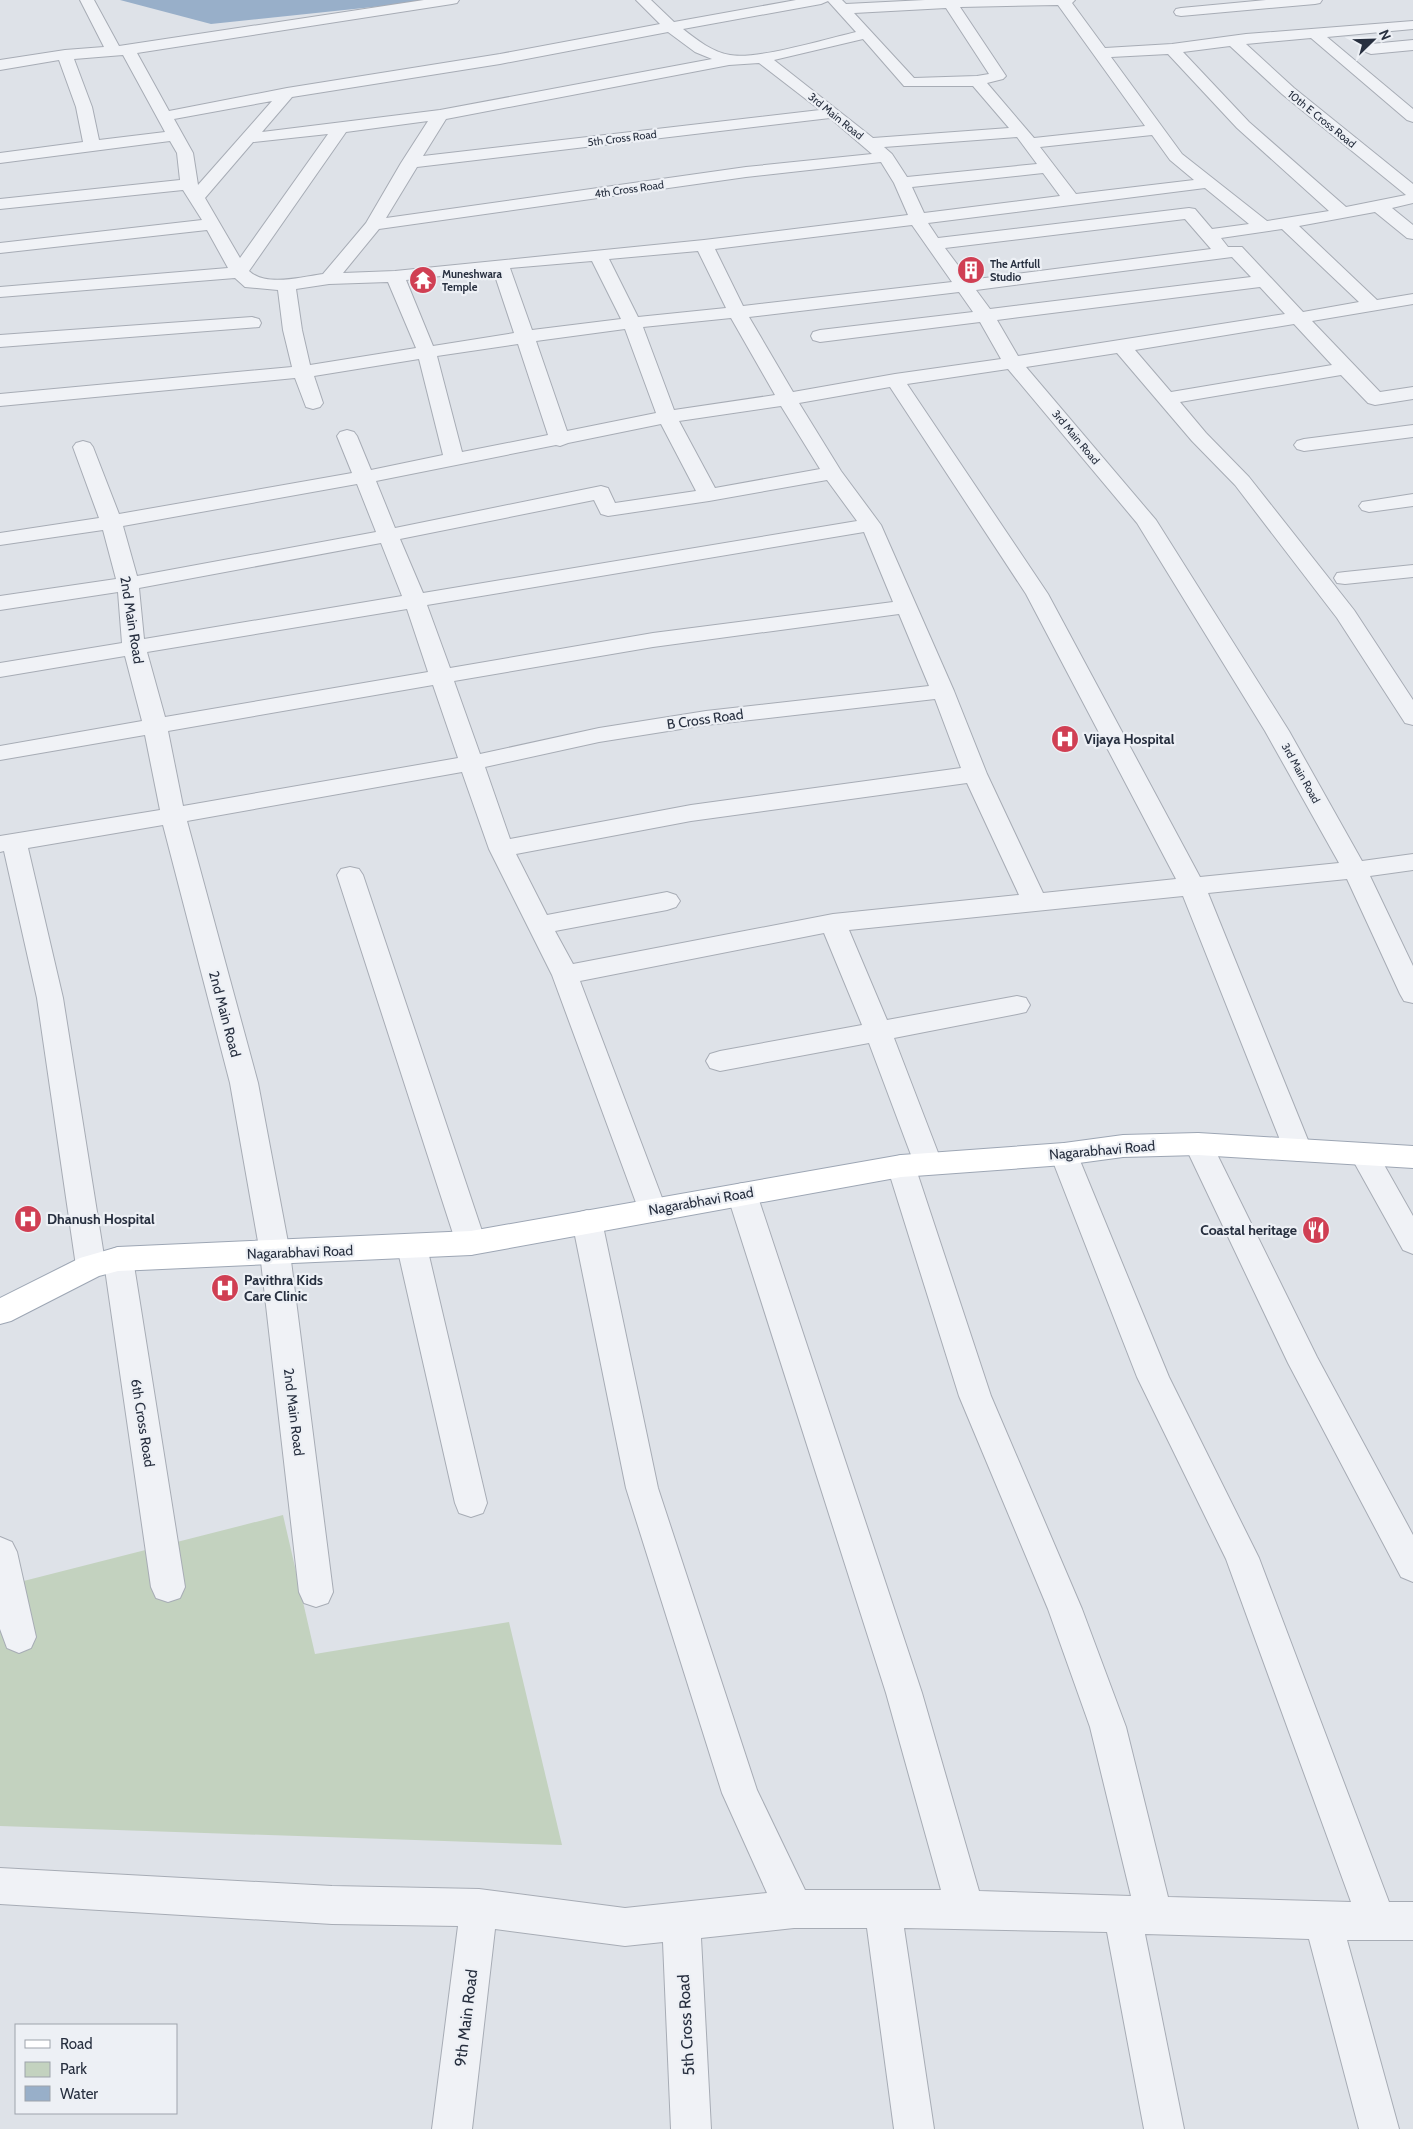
<svg xmlns="http://www.w3.org/2000/svg" width="1413" height="2129" font-family="Cabin,sans-serif">
  <rect width="100%" height="100%" fill="#dee2e8"/>
  <path fill="#c3d2bf" d="M 283,1515 L 315,1654 L 509,1622 L 562,1845 L 0,1826 L 0,1587 Z"/>
  <path fill="#98afc9" d="M 120,0 L 419,0 L 411,3 L 211,24 Z"/>
  <g fill="none" stroke-linecap="round" stroke-linejoin="round">
    <g stroke="#a7acb5" stroke-width="2">
      <path id="minor" d="M 80,0 L 94,0 L 119,46 L 424,0 L 459,0 L 457,3 L 452,4 L 137,53 L 169,111 L 287,88 L 500,54 L 660,24 L 636,0 L 651,0 L 674,22 L 796,0 L 842,0 L 846,4 L 925,0 L 1075,0 L 1072,3 L 1105,48 L 1172,44 L 1246,34 L 1413,21 L 1413,29 L 1327,37 L 1413,109 L 1413,122 L 1407,120 L 1311,38 L 1246,44 L 1294,88 L 1413,184 L 1413,203 L 1392,208 L 1413,225 L 1413,239 L 1407,238 L 1375,212 L 1299,226 L 1377,300 L 1413,294 L 1413,304 L 1312,321 L 1380,392 L 1413,387 L 1413,399 L 1375,405 L 1368,403 L 1341,375 L 1180,402 L 1206,433 L 1249,477 L 1354,610 L 1413,700 L 1413,725 L 1405,723 L 1337,618 L 1235,485 L 1192,441 L 1117,353 L 1026,367 L 1156,520 L 1289,731 L 1362,861 L 1413,854 L 1413,870 L 1370,876 L 1413,966 L 1413,1003 L 1404,1001 L 1400,994 L 1347,879 L 1208,893 L 1312,1150 L 1308,1158 L 1298,1161 L 1288,1158 L 1284,1150 L 1183,896 L 849,930 L 887,1020 L 1017,996 L 1026,998 L 1030,1005 L 1026,1012 L 1017,1014 L 894,1038 L 942,1163 L 938,1171 L 928,1174 L 918,1171 L 915,1166 L 991,1396 L 1082,1609 L 1126,1727 L 1168,1897 L 1351,1902 L 1226,1559 L 1137,1377 L 1050,1154 L 1054,1146 L 1064,1143 L 1074,1146 L 1169,1377 L 1259,1558 L 1389,1902 L 1413,1902 L 1413,1940 L 1347,1940 L 1399,2129 L 1359,2129 L 1309,1939 L 1145,1934 L 1184,2129 L 1144,2129 L 1107,1932 L 904,1928 L 934,2129 L 894,2129 L 867,1928 L 794,1928 L 701,1938 L 711,2129 L 671,2129 L 663,1942 L 625,1946 L 495,1929 L 472,2129 L 432,2129 L 458,1926 L 332,1924 L 0,1904 L 0,1868 L 332,1886 L 479,1889 L 625,1908 L 767,1893 L 722,1793 L 626,1488 L 572,1221 L 577,1213 L 587,1210 L 597,1213 L 602,1221 L 658,1488 L 757,1790 L 805,1890 L 941,1890 L 886,1693 L 727,1194 L 732,1186 L 742,1183 L 752,1186 L 757,1194 L 922,1693 L 979,1891 L 1131,1896 L 1090,1727 L 1048,1609 L 959,1396 L 887,1166 L 891,1158 L 901,1155 L 911,1158 L 914,1163 L 869,1043 L 720,1071 L 710,1068 L 706,1061 L 710,1054 L 720,1051 L 862,1025 L 824,933 L 580,981 L 667,1211 L 662,1219 L 652,1222 L 642,1219 L 552,975 L 489,849 L 462,772 L 187,821 L 258,1083 L 290,1253 L 333,1592 L 328,1603 L 316,1607 L 304,1603 L 299,1592 L 260,1253 L 230,1083 L 163,825 L 28,848 L 63,998 L 104,1256 L 107,1251 L 118,1247 L 129,1251 L 133,1259 L 185,1587 L 180,1598 L 168,1602 L 156,1598 L 151,1587 L 105,1269 L 102,1274 L 91,1278 L 80,1274 L 76,1266 L 37,998 L 4,851 L 0,852 L 0,836 L 160,810 L 145,735 L 0,760 L 0,746 L 142,721 L 125,656 L 0,677 L 0,663 L 122,643 L 118,592 L 0,610 L 0,596 L 116,579 L 103,530 L 0,545 L 0,533 L 99,518 L 73,447 L 76,443 L 83,441 L 90,443 L 93,447 L 119,514 L 352,473 L 337,436 L 340,432 L 347,430 L 354,432 L 357,436 L 371,470 L 443,455 L 419,359 L 314,376 L 323,403 L 320,407 L 313,409 L 306,407 L 295,378 L 0,406 L 0,394 L 292,367 L 283,330 L 278,290 L 245,287 L 235,278 L 0,297 L 0,287 L 228,268 L 207,230 L 0,253 L 0,243 L 202,220 L 183,190 L 0,209 L 0,199 L 180,180 L 177,153 L 170,141 L 0,163 L 0,153 L 83,142 L 76,107 L 59,60 L 0,70 L 0,60 L 65,50 L 104,47 ZM 828,1 L 856,32 C 826,39 757,60 730,55 C 712,52 697,40 683,29 L 821,4 ZM 1058,5 L 1145,126 L 1034,138 L 987,83 L 1003,79 L 1006,76 L 960,7 ZM 946,8 L 989,74 L 977,76 L 914,78 L 854,13 ZM 668,32 L 695,52 L 712,59 L 440,110 L 262,132 L 292,97 L 500,64 ZM 863,39 L 904,86 L 973,86 L 1009,128 L 873,138 L 774,60 ZM 1230,46 L 1282,94 L 1406,195 L 1346,207 L 1249,122 L 1183,52 ZM 1168,54 L 1237,128 L 1329,211 L 1267,221 L 1182,154 L 1111,57 ZM 123,55 L 165,132 L 99,140 L 92,107 L 74,59 ZM 759,63 L 820,110 L 423,156 L 446,119 L 729,65 ZM 272,101 L 198,185 L 193,153 L 174,119 ZM 830,118 L 872,154 L 746,167 L 386,218 L 417,167 ZM 428,121 L 401,163 L 366,223 L 323,274 C 301,277 266,287 249,271 L 346,132 ZM 328,134 L 240,258 L 205,198 L 253,142 ZM 1152,135 L 1170,160 L 1194,180 L 1076,194 L 1040,147 ZM 1017,137 L 1037,164 L 907,177 L 892,154 L 884,147 ZM 881,162 L 894,183 L 908,215 L 704,240 L 395,271 L 343,273 L 379,229 L 746,177 ZM 1043,173 L 1060,196 L 924,213 L 912,187 ZM 1205,188 L 1249,224 L 1212,229 L 1195,209 L 1189,208 L 938,238 L 928,223 ZM 1185,219 L 1211,249 L 969,280 L 945,248 ZM 912,225 L 952,282 L 743,306 L 715,249 ZM 1282,229 L 1359,302 L 1303,312 L 1242,247 L 1228,247 L 1221,238 ZM 698,251 L 726,308 L 638,317 L 609,259 ZM 1232,257 L 1251,277 L 990,309 L 976,290 ZM 592,261 L 621,319 L 532,330 L 510,268 ZM 493,270 L 514,333 L 433,346 L 406,280 ZM 388,282 L 416,348 L 310,365 L 302,330 L 296,289 L 329,284 ZM 1260,287 L 1285,314 L 1018,356 L 997,320 ZM 959,292 L 973,312 L 820,330 L 813,332 L 811,336 L 813,340 L 820,342 L 980,322 L 1001,359 L 895,374 L 793,392 L 749,317 ZM 731,318 L 775,395 L 674,410 L 643,327 ZM 1294,324 L 1332,365 L 1171,392 L 1135,350 ZM 625,329 L 656,413 L 567,431 L 536,341 ZM 518,344 L 548,435 L 462,452 L 437,356 ZM 1008,369 L 1137,523 L 1265,731 L 1339,863 L 1200,877 L 1048,594 L 907,384 ZM 890,387 L 1026,594 L 1176,879 L 1043,893 L 987,774 L 954,691 L 881,525 L 841,471 L 799,403 ZM 781,406 L 820,469 L 715,488 L 679,421 ZM 661,424 L 696,491 L 615,503 L 608,488 L 601,486 L 395,528 L 376,481 L 556,445 L 560,446 L 568,443 ZM 827,480 L 857,521 L 423,593 L 400,539 L 594,500 L 601,514 L 608,516 L 709,501 ZM 357,484 L 376,532 L 137,576 L 123,526 ZM 864,532 L 893,602 L 653,633 L 450,668 L 427,605 ZM 381,543 L 402,596 L 144,639 L 139,588 ZM 407,609 L 428,672 L 165,717 L 147,652 ZM 899,614 L 929,686 L 706,711 L 599,728 L 480,754 L 454,681 L 653,647 ZM 433,685 L 458,758 L 183,806 L 168,731 ZM 935,699 L 961,768 L 691,805 L 510,839 L 485,767 L 599,742 L 706,725 ZM 967,783 L 1019,895 L 833,914 L 573,964 L 555,931 L 667,910 L 676,907 L 680,901 L 676,895 L 667,892 L 547,915 L 516,854 L 691,821 Z
        M 1266,0 L 1322,0 L 1320,3 L 1315,4 L 1181,16 L 1176,15 L 1174,12 L 1176,9 L 1181,8 Z
        M 1413,40 L 1413,50 L 1371,54 L 1366,52 L 1363,49 L 1366,46 L 1371,44 Z
        M 252,317 L 259,319 L 261,323 L 259,327 L 0,347 L 0,335 Z
        M 1413,425 L 1413,437 L 1304,451 L 1297,449 L 1294,445 L 1297,441 L 1304,439 Z
        M 1413,494 L 1413,506 L 1369,512 L 1362,510 L 1359,506 L 1362,502 Z
        M 1413,565 L 1413,577 L 1345,584 L 1337,583 L 1334,578 L 1337,573 L 1345,572 Z
        M 350,867 L 359,869 L 363,875 L 486,1243 L 481,1251 L 471,1255 L 461,1251 L 456,1243 L 337,875 L 341,869 Z
        M 1198,1133 L 1208,1137 L 1212,1144 L 1317,1357 L 1413,1535 L 1413,1582 L 1401,1577 L 1288,1363 L 1184,1144 L 1188,1137 Z
        M 1364,1144 L 1374,1147 L 1413,1216 L 1413,1254 L 1403,1250 L 1350,1155 L 1354,1147 Z
        M 412,1235 L 423,1239 L 427,1247 L 487,1503 L 483,1513 L 471,1517 L 459,1513 L 455,1503 L 397,1247 L 401,1239 Z
        M 0,1537 L 12,1542 L 17,1552 L 36,1637 L 31,1648 L 19,1653 L 7,1648 L 0,1629 Z"/>
    </g>
    <g stroke="#9da6b4" stroke-width="2">
      <path id="major" d="M 1198,1133 L 1413,1146 L 1413,1168 L 1198,1155 L 1123,1157 L 1064,1165 L 901,1177 L 471,1255 L 118,1271 L 99,1276 L 11,1321 L 0,1324 L 0,1298 L 80,1258 L 118,1247 L 471,1231 L 901,1155 L 1064,1143 L 1123,1135 Z"/>
    </g>
    <use href="#minor" fill="#f0f2f6" fill-rule="evenodd"/>
    <use href="#major" fill="#fff" fill-rule="evenodd"/>
  </g>
  <defs>
    <g id="building-disc" transform="scale(1.4375)"><circle r="9.5" fill="#d03f53" stroke="#edf0f5"/><path d="M-4-6H4V6H1V3H-1V6H-4ZM-2.5-4.3h1.7v1.8h-1.7ZM.8-4.3h1.7v1.8H.8ZM-2.5-1h1.7V.8h-1.7ZM.8-1h1.7V.8H.8Z" fill="#fff"/></g>
    <g id="temple-disc" transform="scale(1.4375)"><circle r="9.5" fill="#d03f53" stroke="#edf0f5"/><path d="M0-6L5-2H3V0L6.5 2.5H4V6H1.5V3h-3V6H-4V2.5H-6.5L-3 0V-2H-5Z" fill="#fff"/></g>
    <g id="hospital-disc" transform="scale(1.4375)"><circle r="9.5" fill="#d03f53" stroke="#edf0f5"/><path d="M-5-5h3v3.5h4V-5h3V5h-3V1.5h-4V5h-3Z" fill="#fff"/></g>
    <g id="restaurant-disc" transform="scale(1.4375)"><circle r="9.5" fill="#d03f53" stroke="#edf0f5"/><path d="M-5-6h1v4h1v-4h1v4h1v-4h1v5L-1.5 .5V6h-2V.5L-5-1ZM5-6V6H3V1.5H1.5Q1.5-4 5-6Z" fill="#fff"/></g>
  </defs>
  <g fill-rule="evenodd">
    <use href="#building-disc" x="971" y="270"/>
    <use href="#temple-disc" x="423" y="280"/>
    <use href="#hospital-disc" x="1065" y="739"/>
    <use href="#hospital-disc" x="28" y="1219"/>
    <use href="#restaurant-disc" x="1316" y="1230"/>
    <use href="#hospital-disc" x="225" y="1288"/>
  </g>
  <g text-anchor="middle" dominant-baseline="central" stroke-width="4.5" stroke-linejoin="round" paint-order="stroke">
    <g font-size="11" fill="#272f3f" stroke="#edf0f5">
      <text transform="translate(836 116) rotate(39)">3rd Main Road</text>
      <text transform="translate(1322 119) rotate(39)">10th E Cross Road</text>
      <text transform="translate(622 138) rotate(-7)">5th Cross Road</text>
      <text transform="translate(629 189) rotate(-8)">4th Cross Road</text>
      <text transform="translate(1076 437) rotate(50)">3rd Main Road</text>
      <text transform="translate(1301 773) rotate(61)">3rd Main Road</text>
    </g>
    <g font-size="11" font-weight="bold" fill="#272f3f" stroke="#edf0f5" text-anchor="start">
      <text x="990" y="264">The Artfull<tspan x="990" dy="13">Studio</tspan></text>
      <text x="442" y="274">Muneshwara<tspan x="442" dy="13">Temple</tspan></text>
    </g>
    <g font-size="14" fill="#272f3f" stroke="#edf0f5">
      <text transform="translate(132 620) rotate(81)">2nd Main Road</text>
      <text transform="translate(705 719) rotate(-8)">B Cross Road</text>
      <text transform="translate(225 1014) rotate(75)">2nd Main Road</text>
      <text transform="translate(1102 1150) rotate(-5)">Nagarabhavi Road</text>
      <text transform="translate(701 1201) rotate(-10)">Nagarabhavi Road</text>
      <text transform="translate(300 1252) rotate(-2)">Nagarabhavi Road</text>
      <text transform="translate(294 1412) rotate(83)">2nd Main Road</text>
      <text transform="translate(143 1423) rotate(81)">6th Cross Road</text>
    </g>
    <g font-size="14" font-weight="bold" fill="#272f3f" stroke="#edf0f5" text-anchor="start">
      <text x="1084" y="739">Vijaya Hospital</text>
      <text x="47" y="1219">Dhanush Hospital</text>
      <text x="1297" y="1230" text-anchor="end">Coastal heritage</text>
      <text x="244" y="1280">Pavithra Kids<tspan x="244" dy="16">Care Clinic</tspan></text>
    </g>
    <g font-size="16" fill="#272f3f" stroke="#edf0f5">
      <text transform="translate(466 2018) rotate(-83)">9th Main Road</text>
      <text transform="translate(686 2025) rotate(-93)">5th Cross Road</text>
    </g>
  </g>
  <rect x="15" y="2024" width="162" height="90" fill="#edf0f5" stroke="#9ea3ac"/>
  <rect x="25" y="2040" width="25" height="8" fill="#ffffff" stroke="#9ea3ac"/>
  <text x="60" y="2049" font-size="15" fill="#272f3f">Road</text>
  <rect x="25" y="2062" width="25" height="15" fill="#c3d2bf" stroke="#9ea3ac"/>
  <text x="60" y="2074" font-size="15" fill="#272f3f">Park</text>
  <rect x="25" y="2086" width="25" height="15" fill="#98afc9" stroke="#9ea3ac"/>
  <text x="60" y="2099" font-size="15" fill="#272f3f">Water</text>
  <g transform="translate(1373 40) rotate(67)" stroke="#edf0f5" stroke-width="4" paint-order="stroke">
  <path d="M0-4L9 19L0 12L-9 19Z" fill="#272f3f"/>
  <text y="-8" font-size="14" font-weight="bold" text-anchor="middle" fill="#272f3f">N</text>
  </g>
</svg>
